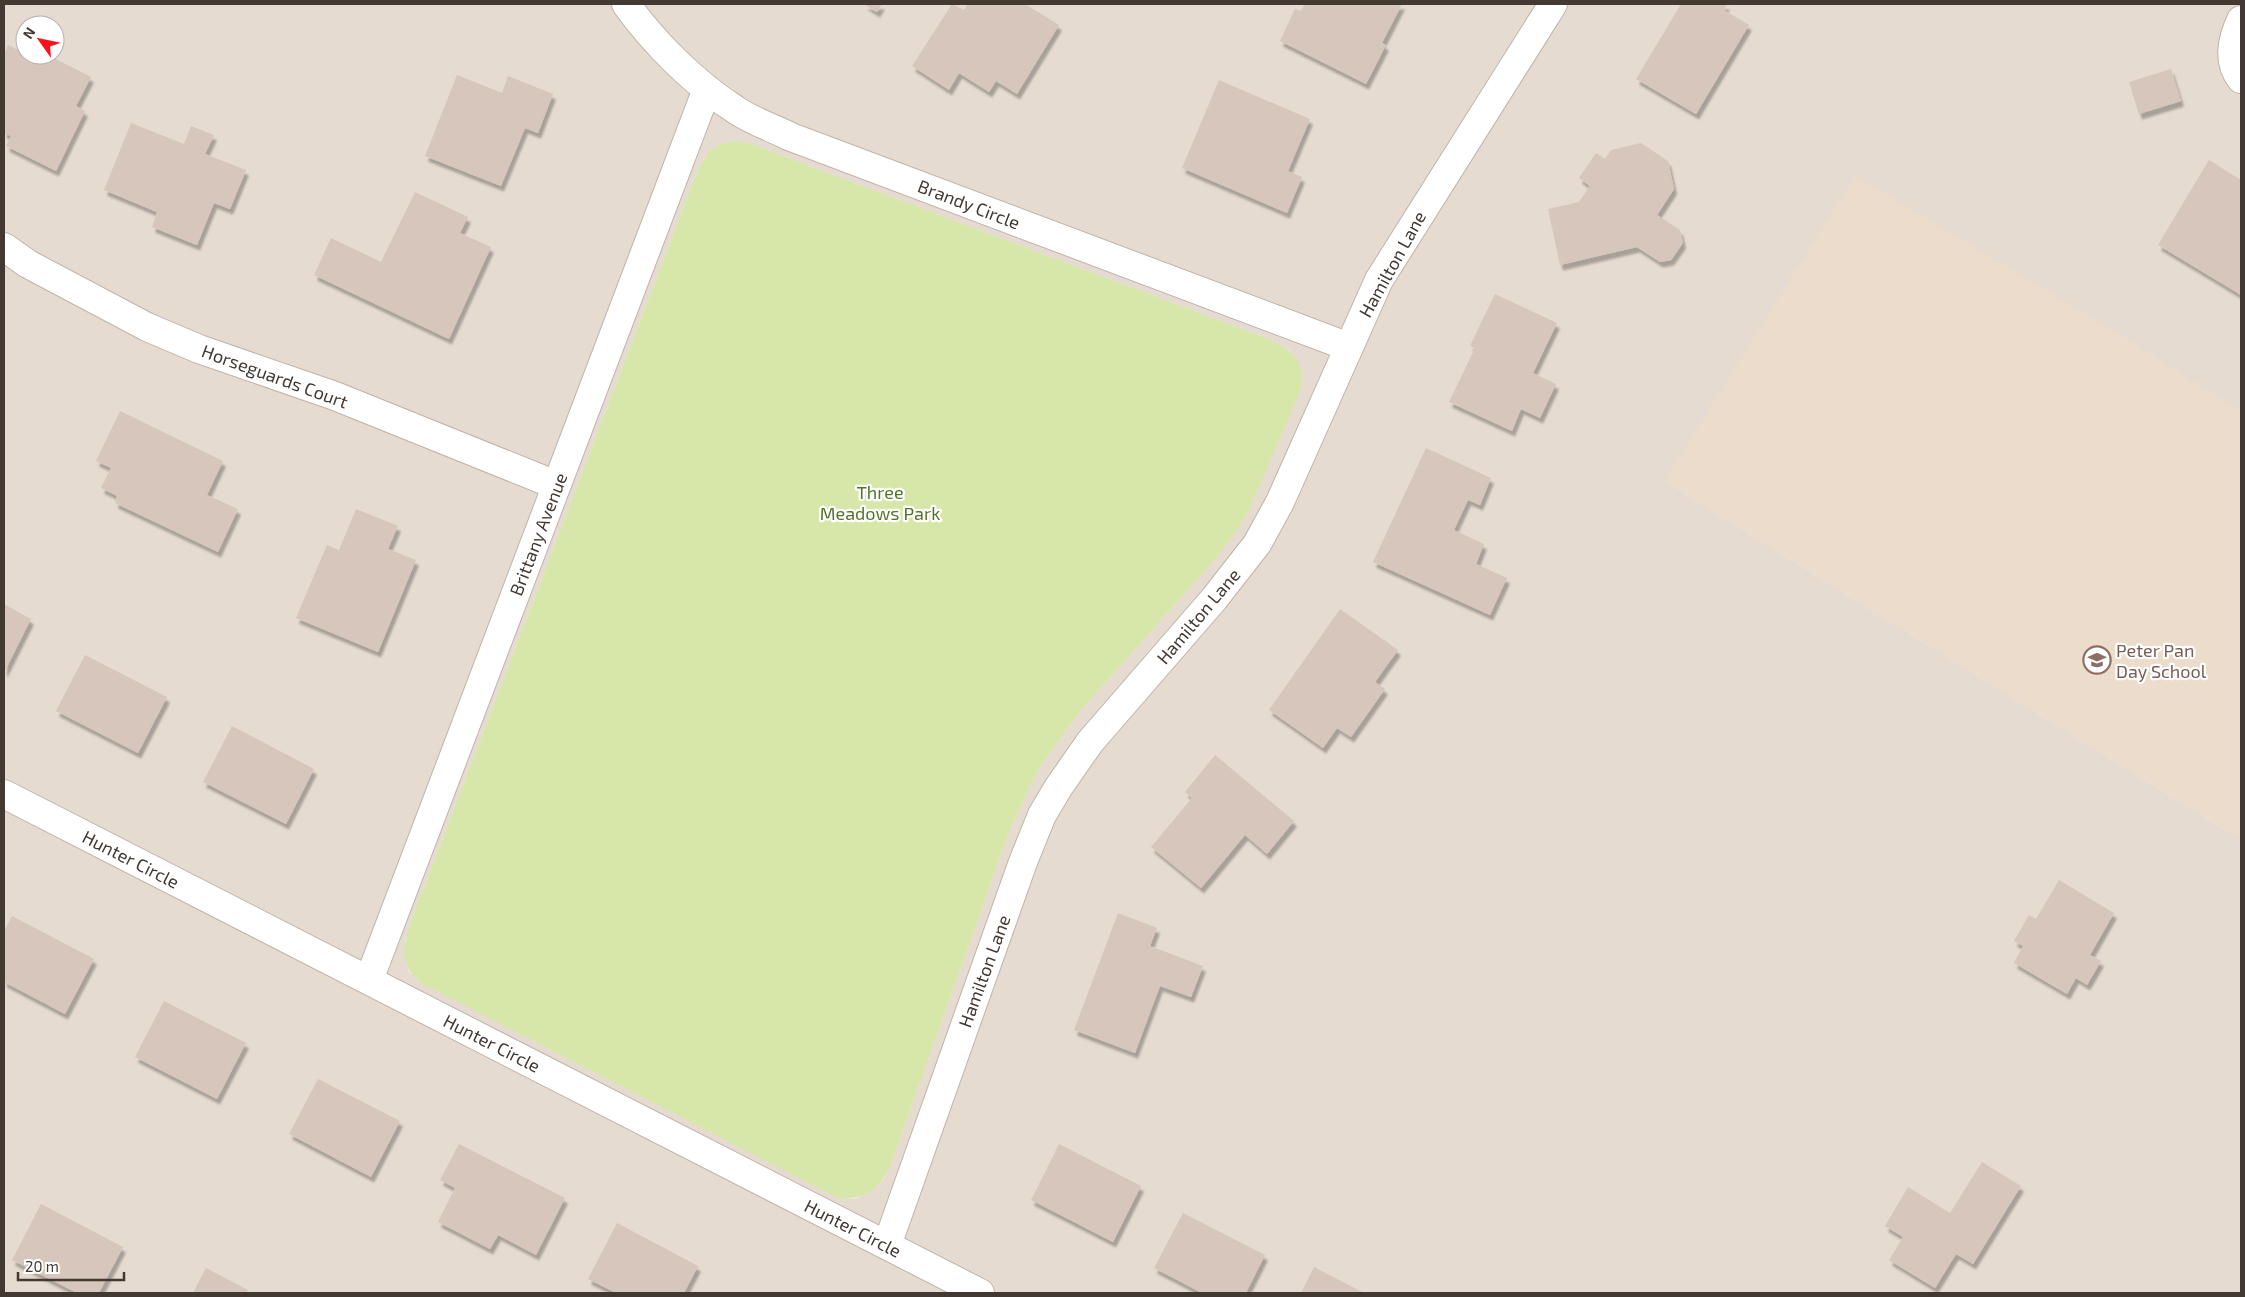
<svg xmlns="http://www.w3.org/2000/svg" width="2245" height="1297" font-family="'Exo 2',sans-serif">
  <defs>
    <filter id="shadow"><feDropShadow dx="3" dy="5.5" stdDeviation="1" flood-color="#0004"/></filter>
  </defs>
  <rect width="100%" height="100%" fill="#f1eae2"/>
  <path fill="#e5dbd0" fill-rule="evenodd" d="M 4,4 L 2241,4 L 2241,414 L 1664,481 L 2241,840 L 2241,1293 L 4,1293 ZM 25,25 L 55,25 L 55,55 L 25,55 ZM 731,141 L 749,143 L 1273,341 L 1290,351 L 1248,512 L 1210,565 L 1081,710 L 1039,768 L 1010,829 L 891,1164 L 884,1179 L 872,1191 L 856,1199 L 838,1198 L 409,973 L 405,957 L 405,941 L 410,924 L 697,172 L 704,158 Z"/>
  <path fill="#ebdccc" d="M 1855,175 L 2093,318 L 2241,411 L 2241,840 L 1664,481 Z"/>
  <path fill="#d7e7aa" d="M 731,141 L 749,143 L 1273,341 C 1296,354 1304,361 1301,389 L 1248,512 L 1234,534 L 1210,565 L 1081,710 L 1039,768 L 1010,829 L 891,1164 C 879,1190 867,1200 838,1198 L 421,983 C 399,965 403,949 410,924 L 697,172 C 707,153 710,147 731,141 Z"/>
  <path fill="#d6c6bb" filter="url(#shadow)" d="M 864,4 L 882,4 L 877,12 Z
    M 952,4 L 964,10 L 968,4 L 1025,4 L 1059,25 L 1017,94 L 996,81 L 989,92 L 959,73 L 949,90 L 912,66 Z
    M 1305,4 L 1402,4 L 1382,43 L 1386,45 L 1366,84 L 1280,41 L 1295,9 L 1301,11 Z
    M 1681,4 L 1727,4 L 1724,10 L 1749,25 L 1696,114 L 1636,79 Z
    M 8,45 L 42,62 L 45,55 L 48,55 L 91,77 L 76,106 L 85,111 L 56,171 L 6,146 L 11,136 L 4,133 L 4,55 Z
    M 2171,69 L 2181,101 L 2139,114 L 2129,82 Z
    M 457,75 L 502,93 L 508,76 L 553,94 L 538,133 L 525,128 L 501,186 L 425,156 Z
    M 1219,80 L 1310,119 L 1288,171 L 1302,177 L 1287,213 L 1182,168 Z
    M 131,123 L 184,144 L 191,126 L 214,135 L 205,154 L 246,170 L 230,209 L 214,203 L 197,245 L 152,227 L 157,212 L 104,190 Z
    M 1641,143 L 1668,161 L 1674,189 L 1657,215 L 1680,230 L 1683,243 L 1671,260 L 1660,262 L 1637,247 L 1560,265 L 1548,209 L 1579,202 L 1590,186 L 1579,178 L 1596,153 L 1605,159 L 1611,150 Z
    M 2209,160 L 2241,180 L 2241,295 L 2158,245 Z
    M 415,192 L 468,217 L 460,233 L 491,247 L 449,339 L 314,275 L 331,238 L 381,262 Z
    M 1495,294 L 1557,323 L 1533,373 L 1556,384 L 1540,418 L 1521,409 L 1512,431 L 1449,402 L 1475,348 L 1470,346 Z
    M 120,411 L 223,461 L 207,495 L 238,509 L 218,552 L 115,503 L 117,496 L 101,488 L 111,468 L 96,461 Z
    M 1426,448 L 1491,478 L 1480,505 L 1468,500 L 1454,530 L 1484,544 L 1476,564 L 1507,578 L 1490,615 L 1373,562 Z
    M 356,509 L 398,526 L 388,549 L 416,560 L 378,652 L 296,618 L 327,545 L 339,550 Z
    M 4,604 L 31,619 L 4,673 Z
    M 1340,609 L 1398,650 L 1375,682 L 1385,689 L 1351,737 L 1337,728 L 1323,748 L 1269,710 Z
    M 85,655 L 167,697 L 138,753 L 56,711 Z
    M 232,726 L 314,769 L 286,824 L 203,782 Z
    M 1215,755 L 1294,821 L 1267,854 L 1245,835 L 1201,888 L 1151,847 L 1192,798 L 1185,792 Z
    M 2059,880 L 2114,913 L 2090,955 L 2101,961 L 2087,985 L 2076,978 L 2067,994 L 2014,963 L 2023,946 L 2014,941 L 2029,915 L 2036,919 Z
    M 1118,913 L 1157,928 L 1150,946 L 1203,966 L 1191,997 L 1160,986 L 1135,1053 L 1074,1030 Z
    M 12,916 L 94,959 L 65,1014 L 4,982 L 4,931 Z
    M 164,1001 L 246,1043 L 217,1099 L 135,1057 Z
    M 318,1079 L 400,1121 L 371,1177 L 289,1134 Z
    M 459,1144 L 565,1198 L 536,1255 L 498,1235 L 490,1249 L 438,1222 L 455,1188 L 440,1180 Z
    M 1059,1144 L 1141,1186 L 1113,1242 L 1031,1200 Z
    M 1982,1162 L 2021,1186 L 1973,1264 L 1956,1254 L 1935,1288 L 1889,1260 L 1903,1237 L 1885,1226 L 1908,1187 L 1950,1213 Z
    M 41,1204 L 123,1247 L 99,1293 L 77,1293 L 12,1260 Z
    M 1183,1213 L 1265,1255 L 1246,1293 L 1202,1293 L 1154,1268 Z
    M 617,1223 L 698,1266 L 684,1293 L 616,1293 L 588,1279 Z
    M 1314,1267 L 1364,1293 L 1301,1293 Z
    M 206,1268 L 248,1290 L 246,1293 L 193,1293 Z"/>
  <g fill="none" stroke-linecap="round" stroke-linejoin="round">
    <g stroke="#c0b3a8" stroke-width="30">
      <path id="street" d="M 626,4 C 654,43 695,84 736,110 C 752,121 773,128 791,137 L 1349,347
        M 2241,20 C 2232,39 2227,62 2241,79
        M 4,247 L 28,264 L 147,327 L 199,349 L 335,396 L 556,485
        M 4,794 L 980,1293
        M 369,980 L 707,89
        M 887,1245 L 1023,862 L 1042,815 L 1058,788 L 1090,742 L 1214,599 L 1257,544 L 1280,502 L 1379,280 L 1553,4"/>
    </g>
    <use href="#street" stroke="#fff" stroke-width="28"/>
  </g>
  <defs>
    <g id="school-ring" transform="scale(1.4375)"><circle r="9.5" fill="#fff" stroke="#8d6e63" stroke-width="1.5"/><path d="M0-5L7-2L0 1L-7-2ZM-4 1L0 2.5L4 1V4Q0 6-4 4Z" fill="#8d6e63"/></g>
  </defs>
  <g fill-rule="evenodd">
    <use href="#school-ring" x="2097" y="660"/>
  </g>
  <g text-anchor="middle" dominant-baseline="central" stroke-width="4.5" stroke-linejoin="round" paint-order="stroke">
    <g font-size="18" fill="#433933" stroke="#fff">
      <text transform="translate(969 204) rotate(21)">Brandy Circle</text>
      <text transform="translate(1392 264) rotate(-61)">Hamilton Lane</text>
      <text transform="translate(275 376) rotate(20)">Horseguards Court</text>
      <text transform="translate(538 534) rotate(-69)">Brittany Avenue</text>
      <text transform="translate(1198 616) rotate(-50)">Hamilton Lane</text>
      <text transform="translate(131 859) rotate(27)">Hunter Circle</text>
      <text transform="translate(984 971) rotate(-70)">Hamilton Lane</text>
      <text transform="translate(492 1043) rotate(27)">Hunter Circle</text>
      <text transform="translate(853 1228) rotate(27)">Hunter Circle</text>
    </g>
    <g font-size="18" fill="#537427" stroke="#fff">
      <text x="880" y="492">Three<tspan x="880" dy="21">Meadows Park</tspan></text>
    </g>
    <g font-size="18" fill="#785e54" stroke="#fff" text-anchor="start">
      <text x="2116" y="650">Peter Pan<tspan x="2116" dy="21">Day School</tspan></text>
    </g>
  </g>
  <rect width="2245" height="1297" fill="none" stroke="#433933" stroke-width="10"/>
  <g transform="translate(40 40) rotate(303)"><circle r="24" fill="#ffffff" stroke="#b4b0ad"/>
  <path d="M0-4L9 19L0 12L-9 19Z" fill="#fb101b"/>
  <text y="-8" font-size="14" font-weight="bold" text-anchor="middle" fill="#433933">N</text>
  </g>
  <path d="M18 1272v8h106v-8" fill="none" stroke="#433933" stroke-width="2.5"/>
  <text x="25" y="1272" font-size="15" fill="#433933" stroke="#ffffff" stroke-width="4" paint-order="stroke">20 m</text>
</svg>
